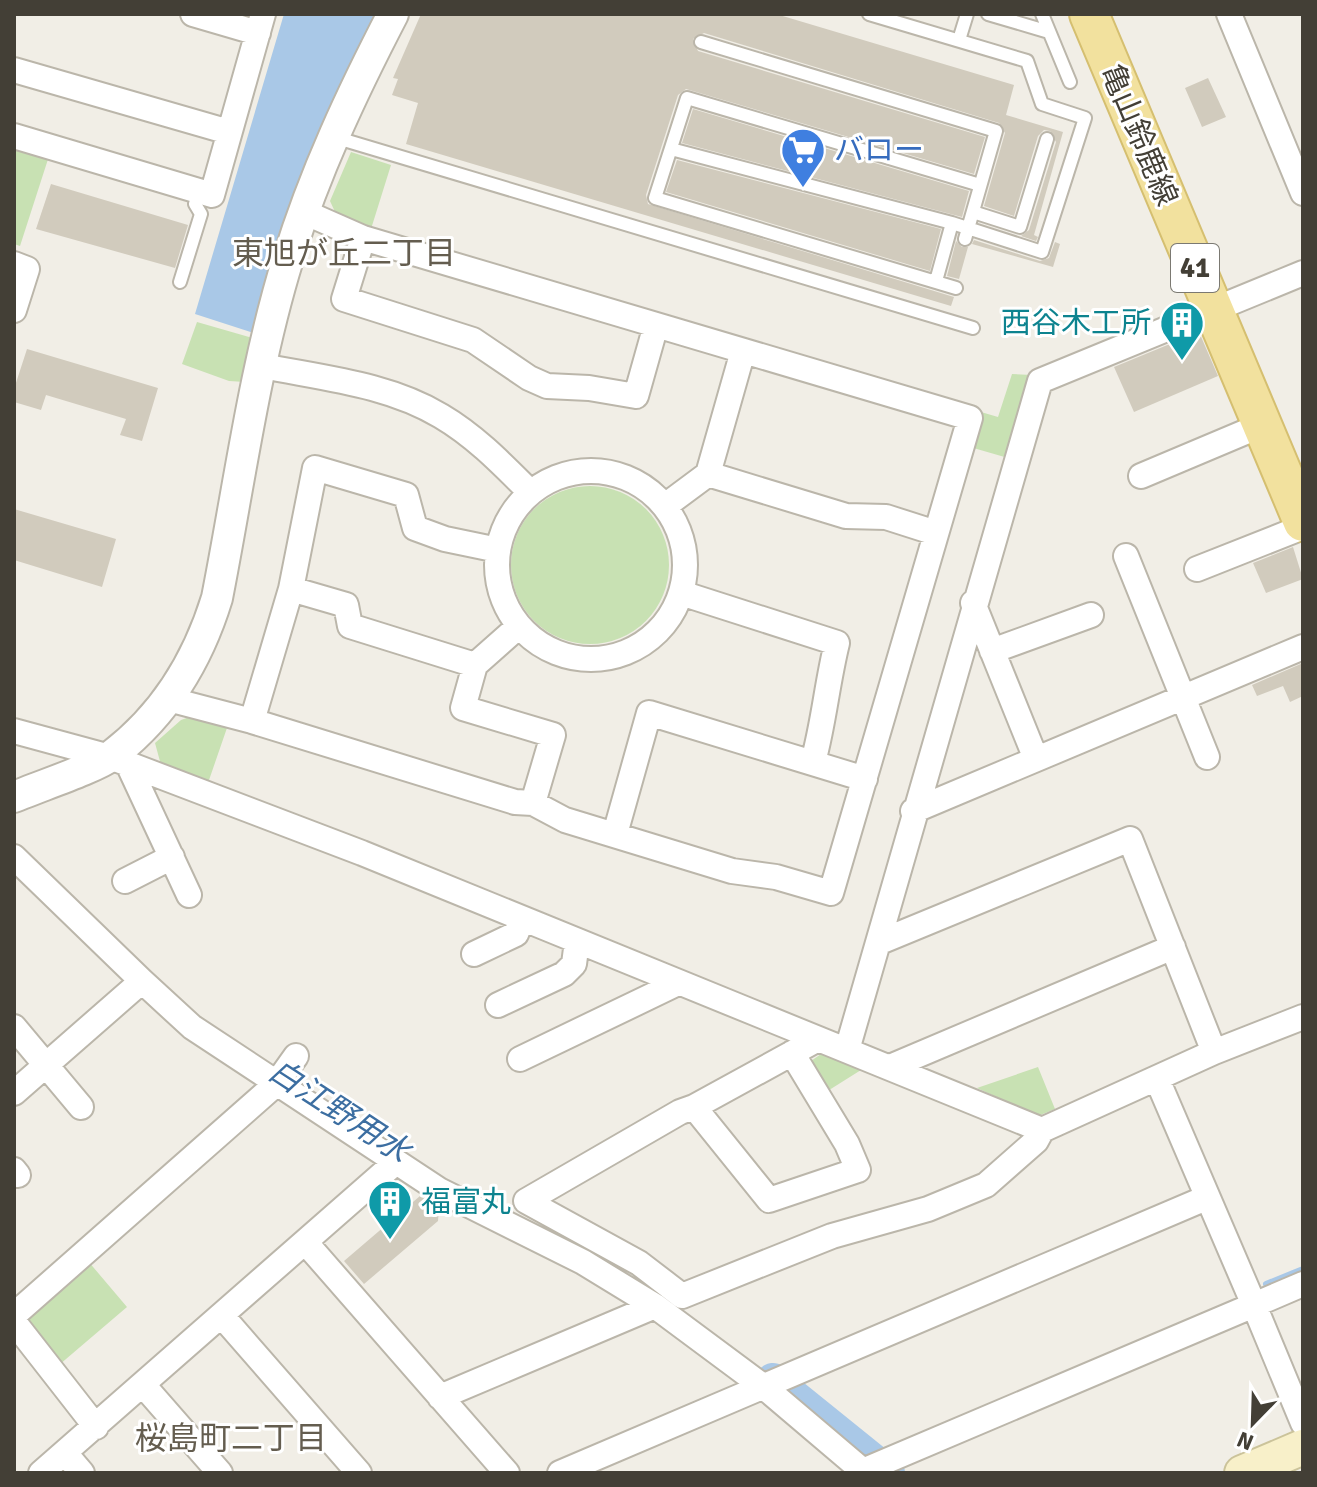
<svg xmlns="http://www.w3.org/2000/svg" width="1317" height="1487" font-family="Signika,'Noto Sans JP',sans-serif">
  <rect width="100%" height="100%" fill="#f1eee6"/>
  <path fill="#c8e1b3" d="M 14,143 L 50,153 L 20,246 L 14,244 Z
    M 351,152 L 391,165 L 371,229 L 336,214 L 330,201 Z
    M 197,322 L 256,339 L 245,382 L 229,381 L 182,364 Z
    M 1012,374 L 1032,375 L 1008,458 L 970,447 L 981,412 L 998,417 Z
    M511 565a79 79 0 1 1 158 0a79 79 0 1 1-158 0Z
    M 195,715 L 228,725 L 208,783 L 161,765 L 155,743 L 181,720 Z
    M 824,1052 L 860,1066 L 861,1070 L 826,1092 L 808,1063 Z
    M 1038,1067 L 1055,1109 L 1038,1116 L 977,1088 Z
    M 88,1261 L 127,1307 L 59,1365 L 24,1324 L 27,1314 Z"/>
  <path fill="#a9c8e7" d="M 284,14 L 376,14 L 324,125 L 257,334 L 195,314 Z"/>
  <g fill="none" stroke-linecap="round" stroke-linejoin="round">
    <path stroke="#a9c8e7" stroke-width="6" d="M 1266,1284 L 1303,1269"/>
    <path stroke="#a9c8e7" stroke-width="36" d="M 773,1381 L 887,1473"/>
  </g>
  <path fill="#d1cbbd" d="M 421,14 L 776,14 L 1014,85 L 1006,115 L 1063,132 L 1034,235 L 1038,237 L 1036,241 L 1021,236 L 1029,230 L 1056,142 L 1050,131 L 1044,130 L 1038,136 L 1014,216 L 984,206 L 1005,133 L 999,123 L 704,33 L 693,39 L 698,51 L 985,137 L 974,174 L 686,89 L 678,95 L 646,195 L 648,204 L 954,297 L 951,306 L 406,144 L 418,103 L 392,95 L 398,79 L 393,78 Z
    M 1208,78 L 1226,117 L 1202,127 L 1185,88 Z
    M 693,109 L 969,191 L 962,217 L 682,143 Z
    M 677,160 L 941,229 L 930,271 L 666,192 Z
    M 51,184 L 188,225 L 175,268 L 36,229 Z
    M 974,240 L 1040,261 L 1049,258 L 1055,242 L 1060,244 L 1053,267 L 972,244 Z
    M 956,241 L 962,247 L 968,247 L 959,279 L 947,276 Z
    M 1199,332 L 1218,376 L 1134,412 L 1114,367 Z
    M 27,349 L 158,388 L 142,441 L 120,435 L 126,419 L 46,395 L 41,410 L 14,402 L 14,389 Z
    M 14,509 L 116,539 L 102,587 L 14,560 Z
    M 1293,547 L 1303,579 L 1266,593 L 1253,563 Z
    M 1303,663 L 1303,696 L 1290,702 L 1283,686 L 1257,696 L 1252,685 Z
    M 420,1196 L 439,1207 L 438,1221 L 364,1284 L 344,1261 Z"/>
  <g fill="none" stroke-linecap="round" stroke-linejoin="round">
    <g stroke="#bbb6aa" stroke-width="16">
      <path id="service" d="M 988,14 L 1049,32
        M 1042,14 L 1070,82
        M 959,40 L 967,14
        M 701,42 L 996,131 L 965,239
        M 334,137 L 973,328
        M 671,149 L 952,223 L 1042,252 L 1085,118 L 1042,104 L 1027,61 L 869,14
        M 973,212 L 1020,227 L 1047,139
        M 936,281 L 952,223
        M 180,282 L 201,214 L 195,204 L 199,192
        M 956,288 L 655,198 L 687,98 L 980,185"/>
    </g>
    <g stroke="#bbb6aa" stroke-width="28">
      <path id="minor" d="M 193,14 L 258,33
        M 1229,14 L 1303,193
        M 14,70 L 229,132
        M 14,136 L 212,195 L 263,14
        M 363,238 L 344,299 L 473,340 L 529,378 L 547,386 L 589,388 L 636,396 L 656,325
        M 14,264 L 27,269 L 14,310
        M 263,366 C 322,378 388,384 441,416 C 475,436 502,464 530,492
        M497 565a94 94 0 1 1 188 0a94 94 0 1 1-188 0Z
        M 708,474 L 846,516 L 886,517 L 936,533
        M 1141,476 L 1262,425
        M 665,506 L 708,474 L 743,351
        M 498,550 L 445,539 L 415,528 L 406,495 L 315,468 L 291,589 L 346,605 L 350,626 L 475,665 L 519,626
        M 1126,556 L 1207,757
        M 1197,569 L 1303,527
        M 681,593 L 837,643 C 827,683 824,722 813,762
        M 973,603 L 1036,759
        M 992,651 L 1091,615
        M 475,665 L 463,708 L 553,735 L 533,803
        M 168,699 L 252,721 L 515,802 L 533,803 L 565,820 L 732,871 L 776,877 L 831,893 L 970,418 L 363,238 L 304,212
        M 252,721 L 291,589
        M 14,731 L 110,757 L 362,853 L 1042,1130
        M 128,764 L 189,895
        M 913,811 L 1303,647
        M 615,834 L 649,713 L 865,779
        M 14,857 L 142,981
        M 125,881 L 172,857
        M 880,942 L 1130,839 L 1214,1052
        M 474,954 L 516,934 L 522,919
        M 498,1005 L 564,974 L 574,964 L 577,941
        M 14,1027 L 81,1107
        M 847,1050 L 1040,381 L 1303,273
        M 792,1053 L 847,1144 L 858,1170 L 769,1200 L 694,1107 L 818,1039
        M 520,1059 L 678,983
        M 890,1067 L 1173,947
        M 1157,1079 L 1254,1305 L 1303,1284
        M 14,1093 L 142,981 L 192,1027 L 439,1190 L 583,1262 L 655,1306 L 764,1387 L 863,1471
        M 694,1107 L 680,1112 L 526,1201 L 639,1263 L 682,1296 L 832,1236 L 928,1209 L 986,1185 L 1036,1141 L 1042,1130 L 1214,1052 L 1303,1017
        M 14,1170 L 18,1175
        M 306,1243 L 507,1473
        M 14,1315 L 276,1084 L 296,1056
        M 222,1316 L 359,1473
        M 14,1322 L 96,1427
        M 144,1386 L 220,1473
        M 440,1397 L 655,1306
        M 65,1453 L 82,1473
        M 41,1473 L 396,1162
        M 560,1473 L 1206,1198
        M 858,1473 L 1254,1305 L 1303,1423"/>
    </g>
    <g stroke="#bbb6aa" stroke-width="34">
      <path id="tertiary" d="M 14,797 C 37,787 95,768 111,756 C 164,716 198,660 217,598 C 239,486 254,369 288,259 C 314,174 352,93 393,14"/>
    </g>
    <g stroke="#cbc39a" stroke-width="38">
      <path id="secondary" d="M 1242,1473 L 1303,1447"/>
    </g>
    <g stroke="#d5bf70" stroke-width="42">
      <path id="primary" d="M 1089,14 L 1303,522"/>
    </g>
    <use href="#service" stroke="#fff" stroke-width="12"/>
    <use href="#minor" stroke="#fff" stroke-width="24"/>
    <use href="#tertiary" stroke="#fff" stroke-width="30"/>
    <use href="#secondary" stroke="#f8f0c9" stroke-width="34"/>
    <use href="#primary" stroke="#f2e19e" stroke-width="38"/>
  </g>
  <defs>
    <g id="supermarket-pin" transform="scale(2.3)"><path d="M0 17L-7.5 6A9.5 9.5 0 1 1 7.5 6Z" fill="#3f7fe0" stroke="#fff"/><path d="M-6-5.5h2.5l.6 2H6L4.5 2H-2.5L-4.4-4H-6ZM-1.5 3.2a1.3 1.3 0 1 0 .1 0ZM3 3.2a1.3 1.3 0 1 0 .1 0Z" fill="#fff"/></g>
    <g id="building-pin" transform="scale(2.3)"><path d="M0 17L-7.5 6A9.5 9.5 0 1 1 7.5 6Z" fill="#0f9aa8" stroke="#fff"/><path d="M-4-6H4V6H1V3H-1V6H-4ZM-2.5-4.3h1.7v1.8h-1.7ZM.8-4.3h1.7v1.8H.8ZM-2.5-1h1.7V.8h-1.7ZM.8-1h1.7V.8H.8Z" fill="#fff"/></g>
  </defs>
  <g fill-rule="evenodd">
    <use href="#supermarket-pin" x="803" y="150"/>
    <use href="#building-pin" x="1182" y="323"/>
    <use href="#building-pin" x="390" y="1202"/>
  </g>
  <g text-anchor="middle" dominant-baseline="central" stroke-width="6" stroke-linejoin="round" paint-order="stroke">
    <rect fill="#fff" stroke="#7b7972" stroke-width="2" x="1171" y="244" width="48" height="48" rx="6"/>
    <g font-size="28" font-weight="bold" fill="#433f36">
      <text x="1195" y="268">41</text>
    </g>
    <g font-size="30" fill="#433f36" stroke="#fff">
      <text transform="translate(1139 135) rotate(67)">亀山鈴鹿線</text>
    </g>
    <g font-size="30" fill="#366cbe" stroke="#fff" text-anchor="start">
      <text x="834" y="150">バロー</text>
    </g>
    <g font-size="30" fill="#0d838f" stroke="#fff" text-anchor="end">
      <text x="1151" y="323">西谷木工所</text>
      <text x="421" y="1202" text-anchor="start">福富丸</text>
    </g>
    <g font-size="32" fill="#645d4f" stroke="#fff">
      <text x="344" y="253">東旭が丘二丁目</text>
      <text x="231" y="1438">桜島町二丁目</text>
    </g>
    <g font-size="32" font-style="italic" fill="#3c6ea1" stroke="#fff">
      <text transform="translate(339 1111) rotate(33)">白江野用水</text>
    </g>
  </g>
  <rect width="1317" height="1487" fill="none" stroke="#433f36" stroke-width="32"/>
  <g transform="translate(1253 1423) rotate(203)" stroke="#ffffff" stroke-width="6" paint-order="stroke">
  <path d="M0-6L14 30L0 20L-14 30Z" fill="#433f36"/>
  <text y="-12" font-size="22" font-weight="bold" text-anchor="middle" fill="#433f36">N</text>
  </g>
</svg>
